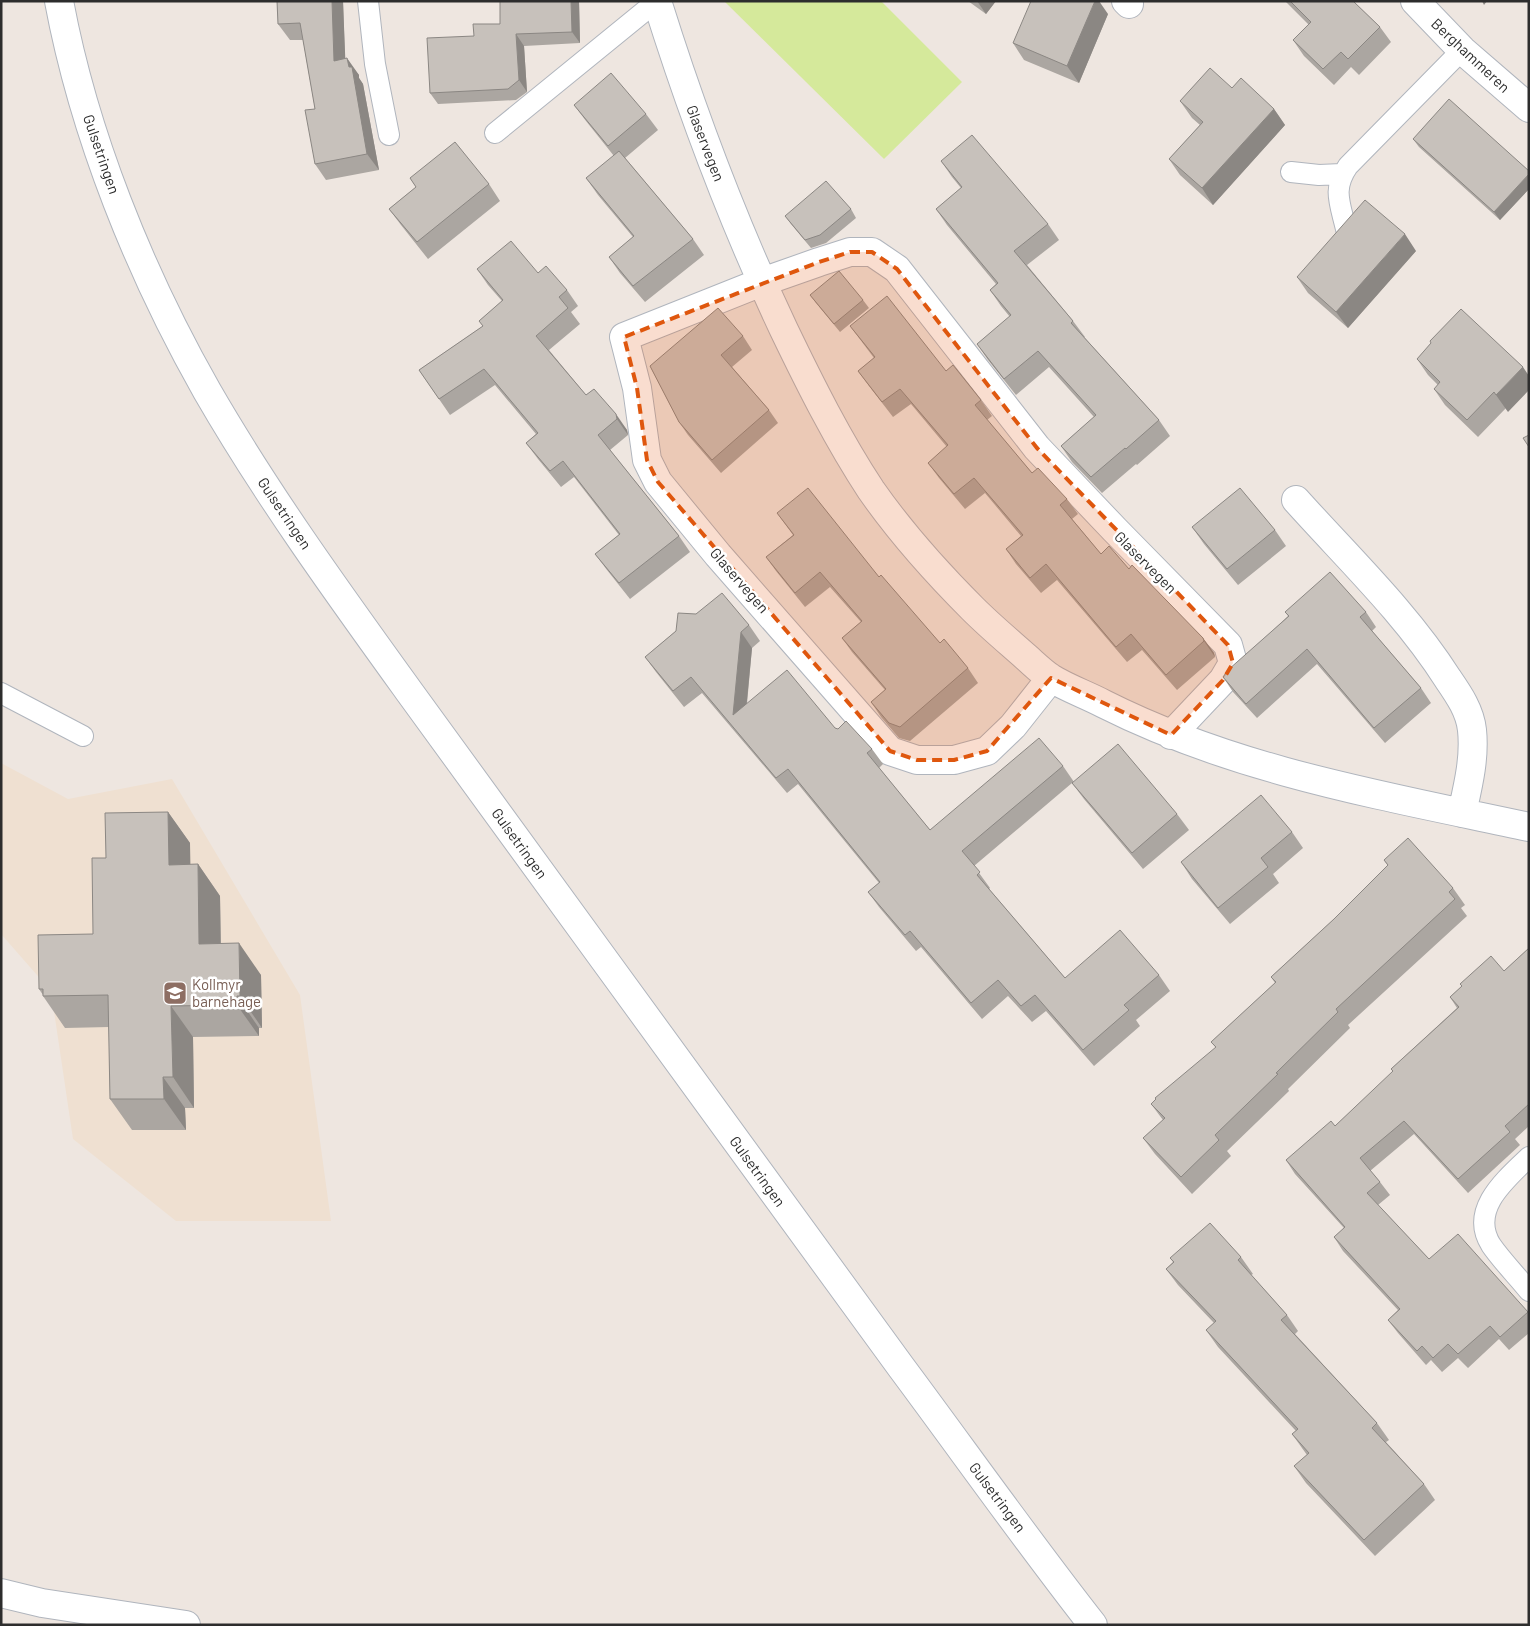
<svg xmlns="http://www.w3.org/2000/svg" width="1530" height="1626" font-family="Barlow,sans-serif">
  <rect width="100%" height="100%" fill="#eee6e0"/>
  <path fill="#efe0d1" d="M 1,763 L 68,799 L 172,779 L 300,995 L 331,1221 L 176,1221 L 73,1139 L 51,991 L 1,934 Z"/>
  <path fill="#d5e99b" d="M 724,1 L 881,1 L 962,82 L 884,159 Z"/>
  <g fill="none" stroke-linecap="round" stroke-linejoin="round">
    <g stroke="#b0b5bd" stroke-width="22">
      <path id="service" d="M 368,1 L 375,64 L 389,135
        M 495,133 L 657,1
        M 1291,172 L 1319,175 L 1342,174
        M 1346,229 C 1340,203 1332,189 1348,166 L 1462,50
        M 1,693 L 83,736
        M 1529,1157 C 1505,1180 1469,1210 1491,1245 C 1502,1261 1517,1276 1529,1291"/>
    </g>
    <g stroke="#b0b5bd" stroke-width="30">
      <path id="minor" d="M 657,1 C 692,113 734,224 784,330 C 810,384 838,440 871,490 C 901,533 936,572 973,609 C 990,626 1008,641 1026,657 C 1034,664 1042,672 1051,678 C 1067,688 1087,695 1104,704 C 1237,771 1385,796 1529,827
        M 1126,1 L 1129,4
        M 1415,1 L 1462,50 L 1529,108
        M 1296,500 C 1348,558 1406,613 1448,679 C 1459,695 1470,711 1472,730 C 1475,758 1468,786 1462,813
        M 1051,678 L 1013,726 L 987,751 L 954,760 L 917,760 L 890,751 L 718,555 L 658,482 L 647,460 L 637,388 L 624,337 L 762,282 L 819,262 L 850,252 L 872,252 L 897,269 L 1037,448 L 1115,530 L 1228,645 L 1233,663 L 1223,680 L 1171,735
        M 1,1593 L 42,1603 L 186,1625"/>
    </g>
    <g stroke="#b0b5bd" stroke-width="30">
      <path id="tertiary" d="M 59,1 C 84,135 140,273 207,391 C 267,495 338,593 408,690 C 473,779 538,868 603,958 C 702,1094 802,1230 901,1367 C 965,1453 1027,1541 1093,1625"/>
    </g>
    <use href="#service" stroke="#fff" stroke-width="20"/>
    <use href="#minor" stroke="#fff" stroke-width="28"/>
    <use href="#tertiary" stroke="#fff" stroke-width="28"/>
  </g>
  <path fill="#aba6a1" d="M 277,1 L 343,1 L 345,59 L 359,75 L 359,78 L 363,84 L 379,170 L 326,180 L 315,164 L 315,109 L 303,40 L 290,40 L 278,24 Z
    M 500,1 L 579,1 L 580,43 L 524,46 L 527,92 L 516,100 L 438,104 L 430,93 L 474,36 L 500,24 Z
    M 968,1 L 996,1 L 986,14 Z
    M 1285,1 L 1353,1 L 1380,27 L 1391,42 L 1359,75 L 1351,67 L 1334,85 L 1304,56 L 1293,40 L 1309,25 Z
    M 1108,14 L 1079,83 L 1024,60 L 1013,43 Z
    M 1232,88 L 1274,109 L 1285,125 L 1213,205 L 1180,175 L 1169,159 L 1200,125 L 1192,118 L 1180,101 Z
    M 574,105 L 646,114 L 658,130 L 625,158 L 693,239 L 704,255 L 645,302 L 620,273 L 609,257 L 633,237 L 598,195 L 586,178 L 614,156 L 586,121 Z
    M 1413,139 L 1529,171 L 1529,189 L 1500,220 L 1419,147 Z
    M 941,161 L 1048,224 L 1059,240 L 1027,265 L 1073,321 L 1085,337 L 1084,337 L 1159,420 L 1170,436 L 1137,465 L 1136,464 L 1102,493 L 1072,462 L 1061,446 L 1094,417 L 1049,367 L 1016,395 L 988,360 L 977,344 L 1010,317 L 1001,306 L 990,290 L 996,284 L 947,225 L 936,209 L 961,188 L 952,177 Z
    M 410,178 L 489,184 L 500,201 L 428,259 L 401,225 L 389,209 L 416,187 Z
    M 851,209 L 856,218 L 826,243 L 811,248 L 791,224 L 785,216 Z
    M 1416,251 L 1348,328 L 1308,293 L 1297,277 Z
    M 477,269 L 538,273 L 567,290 L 578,306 L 571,312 L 580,324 L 549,350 L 586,395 L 594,389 L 627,430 L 628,435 L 610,450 L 679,536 L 690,552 L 630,599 L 607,570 L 595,554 L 619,535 L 574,477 L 561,487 L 538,459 L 526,443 L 536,434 L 495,385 L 450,415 L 419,370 L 483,326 L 479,321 L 502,301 L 488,285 Z
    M 810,295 L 863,300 L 869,308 L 840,332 L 816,303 Z
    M 1461,309 L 1508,412 L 1506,408 L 1478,437 L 1445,405 L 1434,389 L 1438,385 L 1428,375 L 1417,359 L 1431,344 Z
    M 850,326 L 946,371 L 981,400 L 992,416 L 987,420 L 1032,473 L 1067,499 L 1078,514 L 1072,519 L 1101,554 L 1129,569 L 1203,638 L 1214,653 L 1215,657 L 1177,690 L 1142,650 L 1127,662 L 1057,580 L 1041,593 L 1016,564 L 1006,549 L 1021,536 L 985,493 L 965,509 L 939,478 L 928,463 L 947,447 L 911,404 L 893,417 L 869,386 L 858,371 L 874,358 Z
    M 743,336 L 752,350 L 732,367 L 769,410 L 778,423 L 721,473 L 688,435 L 679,422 L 650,366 Z
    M 777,513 L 879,577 L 940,643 L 968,668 L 978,683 L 910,741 L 899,738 L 881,717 L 871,702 L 885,690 L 852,652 L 842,638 L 861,622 L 830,587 L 805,607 L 776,571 L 766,557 L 793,535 Z
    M 1192,527 L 1275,530 L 1286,546 L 1238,585 L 1204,544 Z
    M 1285,612 L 1366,612 L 1376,627 L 1372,631 L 1421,688 L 1431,703 L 1385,743 L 1317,664 L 1257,718 L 1233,692 L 1223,677 L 1288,616 Z
    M 696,614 L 749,625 L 760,641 L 752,648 L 747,704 L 835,728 L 872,749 L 883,764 L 879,768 L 930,830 L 1063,766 L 1074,782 L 1177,814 L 1189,830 L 1143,869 L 1084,799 L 1072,783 L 974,866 L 990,888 L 989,889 L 1065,978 L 1159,975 L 1170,991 L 1136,1020 L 1140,1026 L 1094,1066 L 1046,1011 L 1032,1022 L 1008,996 L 982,1019 L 921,947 L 916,951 L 879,907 L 868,892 L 879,883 L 798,784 L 787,793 L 702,693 L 684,707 L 656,672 L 645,657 Z
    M 168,812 L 190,843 L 190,865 L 198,864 L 220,896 L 221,944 L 261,975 L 262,1028 L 259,1028 L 259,1036 L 193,1037 L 194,1108 L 185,1108 L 186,1130 L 132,1130 L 110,1099 L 109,1027 L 65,1028 L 43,996 L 43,995 L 39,989 L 93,934 L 106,858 Z
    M 1292,832 L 1303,848 L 1273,874 L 1279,883 L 1230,924 L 1192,879 L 1181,862 Z
    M 1384,860 L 1453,888 L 1465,905 L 1461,908 L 1467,916 L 1348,1025 L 1350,1028 L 1288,1089 L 1289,1091 L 1227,1151 L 1231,1156 L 1192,1194 L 1155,1154 L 1143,1138 L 1163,1120 L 1151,1104 L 1216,1048 L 1211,1042 L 1275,983 L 1271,977 L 1334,919 L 1388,866 Z
    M 1529,948 L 1529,1126 L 1515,1139 L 1520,1145 L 1468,1193 L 1414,1134 L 1370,1171 L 1380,1182 L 1390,1195 L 1378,1205 L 1429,1259 L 1528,1312 L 1529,1314 L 1529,1333 L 1509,1350 L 1499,1339 L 1468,1368 L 1458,1358 L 1442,1372 L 1431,1360 L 1426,1365 L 1398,1333 L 1388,1320 L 1398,1310 L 1343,1251 L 1334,1237 L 1344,1228 L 1295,1174 L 1286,1160 L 1335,1126 L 1393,1072 L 1391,1069 L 1457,1008 L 1450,997 L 1462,986 L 1460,984 L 1504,971 Z
    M 1241,1257 L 1253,1274 L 1251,1275 L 1287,1315 L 1298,1331 L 1295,1334 L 1377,1423 L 1389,1440 L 1386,1442 L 1424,1484 L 1435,1500 L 1375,1556 L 1306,1483 L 1294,1466 L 1307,1455 L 1292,1434 L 1296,1431 L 1218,1347 L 1206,1330 L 1214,1323 L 1178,1285 L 1166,1269 L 1173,1262 L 1170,1258 Z"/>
  <path fill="#8b8783" d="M 332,1 L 343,1 L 346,77 L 334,61 Z
    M 571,1 L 579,1 L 580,43 L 572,32 Z
    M 977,1 L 996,1 L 986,14 Z
    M 1095,1 L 1099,1 L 1108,14 L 1079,83 L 1067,66 Z
    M 1482,1 L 1487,1 L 1484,5 Z
    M 516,34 L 524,46 L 527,92 L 519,80 Z
    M 347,58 L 359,75 L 359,78 L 363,84 L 379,170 L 367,154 Z
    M 1274,109 L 1285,125 L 1213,205 L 1202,188 Z
    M 1529,174 L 1529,189 L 1500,220 L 1494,212 Z
    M 1405,234 L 1416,251 L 1348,328 L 1336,312 Z
    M 1523,367 L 1529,376 L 1529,390 L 1508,412 L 1496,395 Z
    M 616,414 L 627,430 L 628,435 L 617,419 Z
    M 741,632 L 752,648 L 744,731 L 733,715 Z
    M 1203,638 L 1214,653 L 1215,657 L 1204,641 Z
    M 168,812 L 190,843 L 191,896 L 169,865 Z
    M 198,864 L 220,896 L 221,975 L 199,944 Z
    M 239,943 L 261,975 L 262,1028 L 240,996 Z
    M 237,996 L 259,1028 L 259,1036 L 237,1005 Z
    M 171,1006 L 193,1037 L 194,1108 L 173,1077 Z
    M 163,1077 L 185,1108 L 186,1130 L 164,1099 Z"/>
  <path fill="#c7c1bb" stroke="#8b8783" d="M 277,1 L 332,1 L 334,61 L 347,58 L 349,67 L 352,67 L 367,154 L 315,164 L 305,110 L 315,109 L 300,23 L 278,24 Z
    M 500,1 L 571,1 L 572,32 L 516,34 L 519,80 L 508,89 L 430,93 L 427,38 L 474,36 L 473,24 L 500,24 Z
    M 1031,1 L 1095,1 L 1067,66 L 1013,43 Z
    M 1290,1 L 1353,1 L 1380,27 L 1348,59 L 1341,52 L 1323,69 L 1293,40 L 1311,22 Z
    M 1210,68 L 1232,88 L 1241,78 L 1274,109 L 1202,188 L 1169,159 L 1203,122 L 1180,101 Z
    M 611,73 L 646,114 L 608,146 L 574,105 Z
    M 1449,99 L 1529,171 L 1529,174 L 1494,212 L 1413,139 Z
    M 972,135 L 1048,224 L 1014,251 L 1073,321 L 1071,323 L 1159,420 L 1126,449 L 1125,448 L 1091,477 L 1061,446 L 1096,415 L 1038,351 L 1004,379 L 977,344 L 1011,315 L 990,290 L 998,283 L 936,209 L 962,187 L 941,161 Z
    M 455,142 L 489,184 L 417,242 L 389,209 L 416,187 L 410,178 Z
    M 619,151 L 693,239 L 633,286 L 609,257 L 634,236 L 586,178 Z
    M 826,181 L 851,209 L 820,235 L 805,240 L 785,216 Z
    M 1365,200 L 1405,234 L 1336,312 L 1297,277 Z
    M 511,241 L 538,273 L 546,266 L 567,290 L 559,297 L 568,308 L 536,336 L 586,395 L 594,389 L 616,414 L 617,419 L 598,435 L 679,536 L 619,583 L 595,554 L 620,534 L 563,461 L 550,471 L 526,443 L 538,433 L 484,369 L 439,399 L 419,370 L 483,326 L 479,321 L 503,300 L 477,269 Z
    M 839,271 L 863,300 L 834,324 L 810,295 Z
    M 887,296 L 946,371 L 953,365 L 981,400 L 975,405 L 1032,473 L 1038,468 L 1067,499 L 1060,505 L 1101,554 L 1109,546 L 1129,569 L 1132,565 L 1203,638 L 1204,641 L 1166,675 L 1131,634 L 1116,647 L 1046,564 L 1030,578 L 1006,549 L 1023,535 L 974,478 L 954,494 L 928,463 L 948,445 L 900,389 L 882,402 L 858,371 L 875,357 L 850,326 Z
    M 718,308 L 743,336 L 721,355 L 769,410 L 712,460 L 679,422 L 650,366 Z
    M 1461,309 L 1523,367 L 1496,395 L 1494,392 L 1467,420 L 1434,389 L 1440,382 L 1417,359 L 1431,343 L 1430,341 Z
    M 1529,435 L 1529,447 L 1523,438 Z
    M 808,488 L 879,577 L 881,575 L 940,643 L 944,639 L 968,668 L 900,727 L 889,723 L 871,702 L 886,689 L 842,638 L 862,621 L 820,572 L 795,593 L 766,557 L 794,535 L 777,513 Z
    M 1240,488 L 1275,530 L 1227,569 L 1192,527 Z
    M 1330,572 L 1366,612 L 1360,617 L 1421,688 L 1374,728 L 1307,649 L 1246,704 L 1223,677 L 1228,670 L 1289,616 L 1285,612 Z
    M 722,593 L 749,625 L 741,632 L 733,715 L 787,670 L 835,728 L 838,729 L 846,721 L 872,749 L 867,753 L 930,830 L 1039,738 L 1063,766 L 962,851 L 980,872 L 977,875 L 1065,978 L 1120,930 L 1159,975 L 1124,1005 L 1129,1010 L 1083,1050 L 1035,995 L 1021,1006 L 998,980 L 971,1003 L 910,931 L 905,935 L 868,892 L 880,882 L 788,769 L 776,778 L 691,677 L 673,691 L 645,657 L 676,631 L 678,613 L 696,614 Z
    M 1118,744 L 1177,814 L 1132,853 L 1072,783 Z
    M 1261,795 L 1292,832 L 1261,858 L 1268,867 L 1218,908 L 1181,862 Z
    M 168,812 L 169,865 L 198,864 L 199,944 L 239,943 L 240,996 L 237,996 L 237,1005 L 171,1006 L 173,1077 L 163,1077 L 164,1099 L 110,1099 L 108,995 L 43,996 L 43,989 L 39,989 L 38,935 L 93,934 L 92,858 L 106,858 L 105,813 Z
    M 1408,838 L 1453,888 L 1449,892 L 1455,899 L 1336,1009 L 1338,1012 L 1276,1073 L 1278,1074 L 1215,1135 L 1219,1140 L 1181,1177 L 1143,1138 L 1165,1118 L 1151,1104 L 1156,1099 L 1155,1098 L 1216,1047 L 1211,1042 L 1276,982 L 1271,977 L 1334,919 L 1388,865 L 1384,860 Z
    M 1529,948 L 1529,1104 L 1505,1126 L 1510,1132 L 1458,1179 L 1404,1121 L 1360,1158 L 1380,1182 L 1367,1193 L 1429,1259 L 1458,1234 L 1528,1312 L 1500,1337 L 1490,1326 L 1458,1354 L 1448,1344 L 1433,1358 L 1422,1346 L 1417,1351 L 1388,1320 L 1400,1309 L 1334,1237 L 1345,1227 L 1286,1160 L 1331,1121 L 1335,1126 L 1393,1071 L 1391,1069 L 1459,1007 L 1450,997 L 1462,986 L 1460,984 L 1491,956 L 1504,971 Z
    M 1210,1223 L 1241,1257 L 1238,1260 L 1287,1315 L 1281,1320 L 1377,1423 L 1372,1428 L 1424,1484 L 1364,1540 L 1294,1466 L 1309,1453 L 1292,1434 L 1298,1429 L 1206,1330 L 1216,1321 L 1166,1269 L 1174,1262 L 1170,1258 Z"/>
  <path fill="#df570e" fill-opacity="0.2" stroke="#df570e" stroke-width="4" stroke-dasharray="10 6" stroke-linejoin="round" d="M 850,252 L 872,252 L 897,269 L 1037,448 L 1228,645 L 1233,663 L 1223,680 L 1171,735 L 1051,678 L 987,751 L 954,760 L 917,760 L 890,751 L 658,482 L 647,460 L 637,388 L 624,337 L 819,262 Z"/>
  <defs>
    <g id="school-square" transform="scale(1.25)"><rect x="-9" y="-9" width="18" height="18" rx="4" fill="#8d6e63" stroke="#fff"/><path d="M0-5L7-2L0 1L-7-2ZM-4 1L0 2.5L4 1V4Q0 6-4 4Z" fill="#fff"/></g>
  </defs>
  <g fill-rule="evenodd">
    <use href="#school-square" x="175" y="993"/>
  </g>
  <g text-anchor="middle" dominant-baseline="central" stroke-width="5" stroke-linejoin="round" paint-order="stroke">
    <g font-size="15" fill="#2d2d2d" stroke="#fff">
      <text transform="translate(1471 55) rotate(43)">Berghammeren</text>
      <text transform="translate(706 143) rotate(69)">Glaservegen</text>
      <text transform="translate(102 154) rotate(71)">Gulsetringen</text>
      <text transform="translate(285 513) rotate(56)">Gulsetringen</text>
      <text transform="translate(1146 562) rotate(45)">Glaservegen</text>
      <text transform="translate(740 580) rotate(49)">Glaservegen</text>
      <text transform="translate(520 843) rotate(54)">Gulsetringen</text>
      <text transform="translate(758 1171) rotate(54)">Gulsetringen</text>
      <text transform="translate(998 1497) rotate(53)">Gulsetringen</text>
    </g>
    <g font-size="15" fill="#785e54" stroke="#fff" text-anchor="start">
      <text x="192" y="984">Kollmyr<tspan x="192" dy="17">barnehage</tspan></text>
    </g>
  </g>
  <rect width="1530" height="1626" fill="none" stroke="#2d2d2d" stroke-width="5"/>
</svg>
